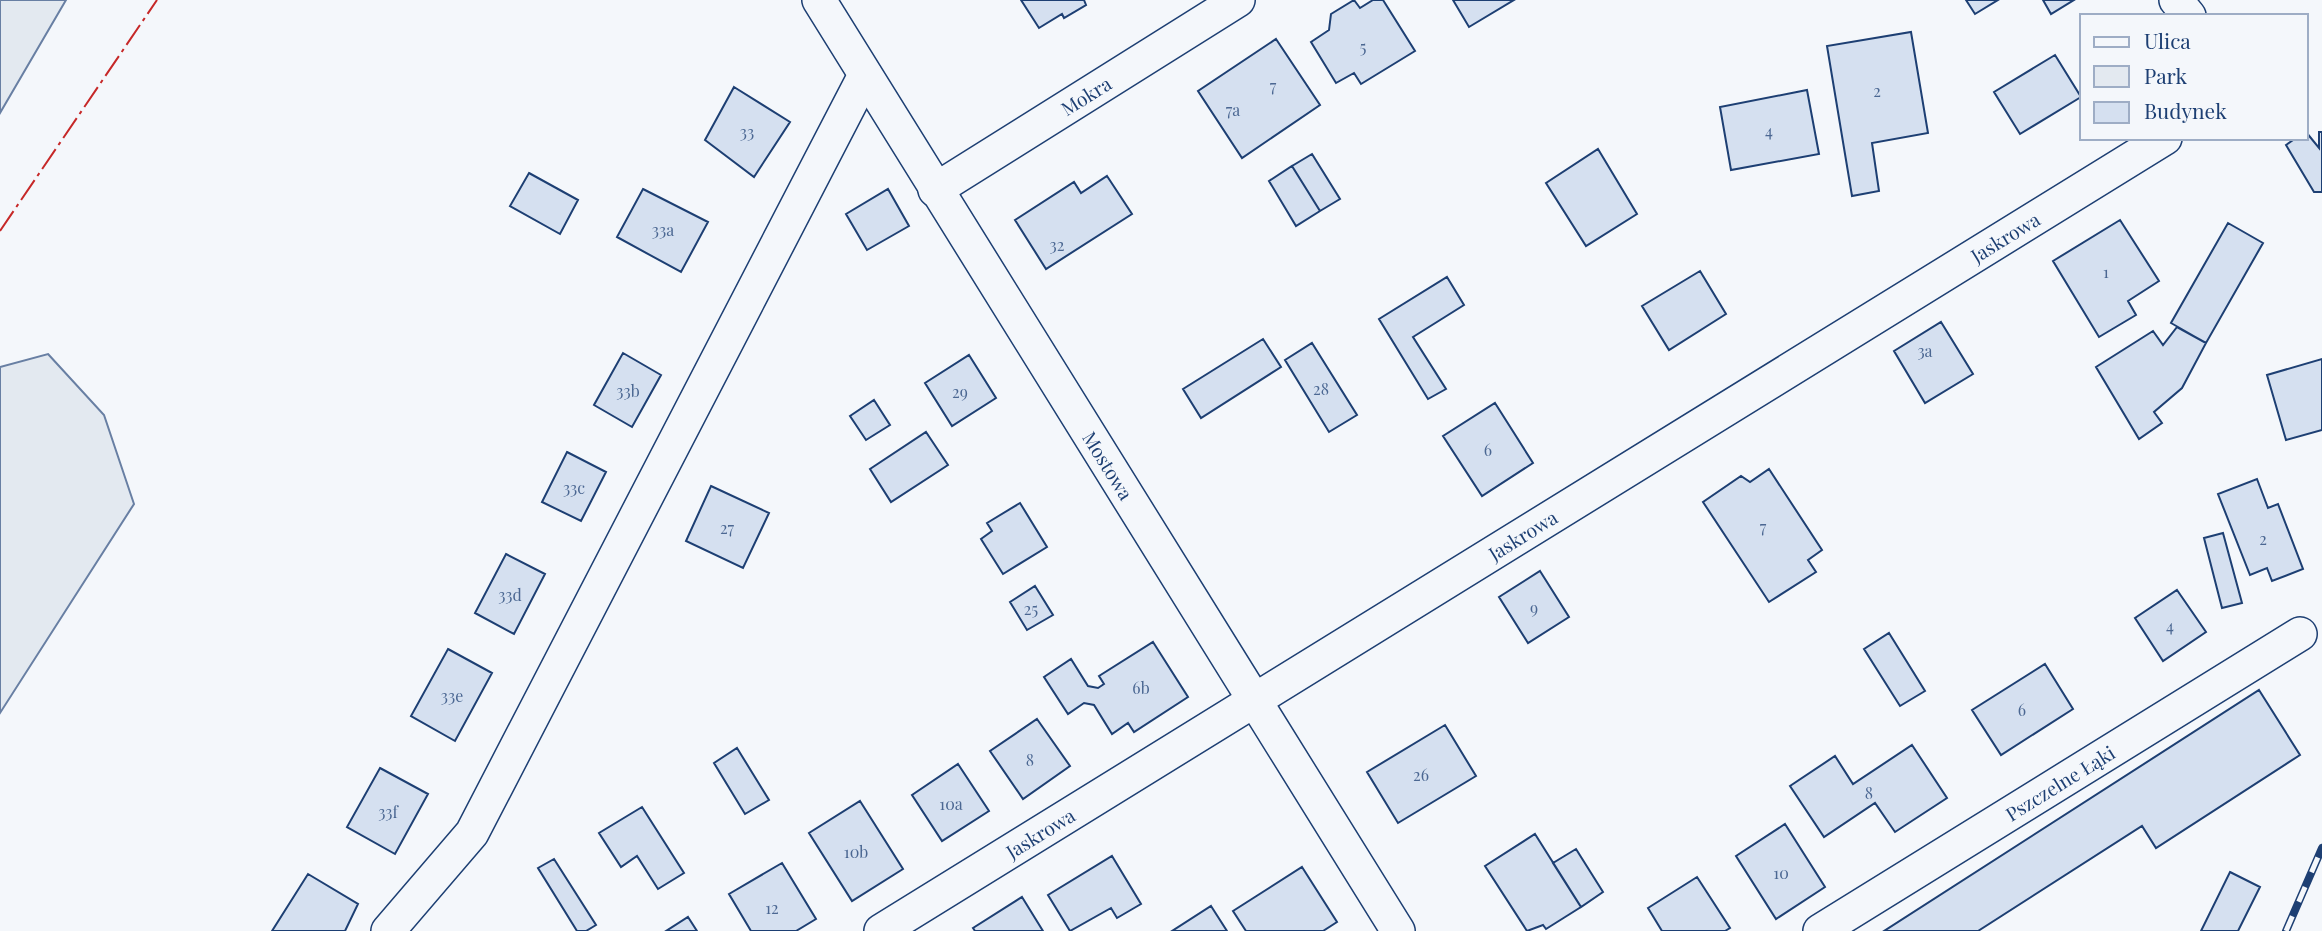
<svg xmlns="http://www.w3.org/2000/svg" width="2322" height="931" font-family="'Playfair Display',serif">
  <rect width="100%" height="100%" fill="#f4f7fb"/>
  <path fill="#e3e9f0" stroke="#687fa3" stroke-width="2" d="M 0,0 L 66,0 L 0,113 Z
    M 48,354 L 104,415 L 134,504 L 0,713 L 0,367 Z"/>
  <path fill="#d5e0f0" stroke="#1d3f73" stroke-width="2" d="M 1021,0 L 1084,0 L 1086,5 L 1064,18 L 1062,14 L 1039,28 Z
    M 1354,0 L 1360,8 L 1373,0 L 1383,0 L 1415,51 L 1361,84 L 1354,73 L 1336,83 L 1311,42 L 1329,30 L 1331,14 Z
    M 1453,0 L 1514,0 L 1469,27 Z
    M 1966,0 L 1998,0 L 1975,14 Z
    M 2043,0 L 2074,0 L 2051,14 Z
    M 1911,32 L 1928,133 L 1872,143 L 1879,191 L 1852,196 L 1827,46 Z
    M 1276,39 L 1320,105 L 1242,158 L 1198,91 Z
    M 2055,55 L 2081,97 L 2020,134 L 1994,92 Z
    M 734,87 L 790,122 L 754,177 L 705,140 Z
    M 1807,90 L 1819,154 L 1731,170 L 1720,107 Z
    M 2306,132 L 2319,148 L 2319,132 L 2322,132 L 2322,192 L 2314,192 L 2286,145 L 2296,138 L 2306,138 Z
    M 1598,149 L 1637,214 L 1586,246 L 1546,183 Z
    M 1312,154 L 1340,199 L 1320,211 L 1292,166 Z
    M 1292,166 L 1320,211 L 1296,226 L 1269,181 Z
    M 529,173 L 578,200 L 560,234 L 510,206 Z
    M 1107,176 L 1132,214 L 1046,269 L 1015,220 L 1074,182 L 1081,193 Z
    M 643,189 L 708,222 L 681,272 L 617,237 Z
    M 888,189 L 909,226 L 867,250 L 846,214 Z
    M 2120,220 L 2159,281 L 2128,301 L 2136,315 L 2099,337 L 2053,261 Z
    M 2228,223 L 2263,243 L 2206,343 L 2171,323 Z
    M 1700,271 L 1726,314 L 1669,350 L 1642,306 Z
    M 1447,277 L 1464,305 L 1413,337 L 1446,389 L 1428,399 L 1379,319 Z
    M 1941,322 L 1973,374 L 1925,403 L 1894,351 Z
    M 2177,327 L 2206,343 L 2182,388 L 2154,412 L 2162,423 L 2139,439 L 2096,367 L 2153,331 L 2163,345 Z
    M 1263,339 L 1281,367 L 1201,418 L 1183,389 Z
    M 1312,343 L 1357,415 L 1329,432 L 1285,360 Z
    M 623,353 L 661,375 L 632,427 L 594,405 Z
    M 969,355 L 996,398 L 952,426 L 925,383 Z
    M 2322,359 L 2322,430 L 2286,440 L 2267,375 Z
    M 874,400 L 890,425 L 866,440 L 850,416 Z
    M 1495,403 L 1533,463 L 1482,496 L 1443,436 Z
    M 926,432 L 948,465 L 891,502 L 870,469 Z
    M 567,452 L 606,472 L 581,521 L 542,502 Z
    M 1769,469 L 1822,550 L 1808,560 L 1816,572 L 1769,602 L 1703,502 L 1741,476 L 1750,482 Z
    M 2257,479 L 2268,508 L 2278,504 L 2303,569 L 2272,581 L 2267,568 L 2250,575 L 2218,494 Z
    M 711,486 L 769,513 L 743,568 L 686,541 Z
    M 1020,503 L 1047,547 L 1003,574 L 981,539 L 992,531 L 987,523 Z
    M 2223,533 L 2242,603 L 2222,608 L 2204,538 Z
    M 506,554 L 545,574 L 514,634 L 475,613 Z
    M 1540,571 L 1569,617 L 1528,643 L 1499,597 Z
    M 1035,586 L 1053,615 L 1027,630 L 1010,602 Z
    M 2177,590 L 2206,632 L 2163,661 L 2135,618 Z
    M 1889,633 L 1925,691 L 1900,706 L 1864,649 Z
    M 1153,642 L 1188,697 L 1134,732 L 1128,723 L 1112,734 L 1094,705 L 1084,703 L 1068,714 L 1044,677 L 1071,659 L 1088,686 L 1098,688 L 1104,684 L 1099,676 Z
    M 448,649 L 492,673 L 455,741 L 411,716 Z
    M 2045,664 L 2073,709 L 2001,755 L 1972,710 Z
    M 2259,690 L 2300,755 L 2156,848 L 2142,826 L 1978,931 L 1884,931 Z
    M 1037,719 L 1070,766 L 1023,799 L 990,751 Z
    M 1445,725 L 1476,776 L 1398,823 L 1367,772 Z
    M 1912,745 L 1947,798 L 1895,832 L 1875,803 L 1824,837 L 1790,786 L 1835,756 L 1853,784 Z
    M 737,748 L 769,800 L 745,814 L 714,763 Z
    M 958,764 L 989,811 L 942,841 L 912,795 Z
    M 380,768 L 428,794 L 395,854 L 347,827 Z
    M 860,801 L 903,869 L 852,901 L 809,833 Z
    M 642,807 L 684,873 L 658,889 L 637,856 L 621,867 L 599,833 Z
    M 1785,824 L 1825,887 L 1776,919 L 1736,856 Z
    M 1535,834 L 1581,907 L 1546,929 L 1543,925 L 1527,931 L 1485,866 Z
    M 1576,849 L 1603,892 L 1581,907 L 1553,863 Z
    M 1112,856 L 1141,904 L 1117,918 L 1111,908 L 1070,931 L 1048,895 Z
    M 554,859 L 596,925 L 586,931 L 577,931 L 538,868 Z
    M 782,863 L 816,919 L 796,931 L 751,931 L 729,894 Z
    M 1302,867 L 1337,922 L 1323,931 L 1246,931 L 1233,911 Z
    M 2230,872 L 2260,887 L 2238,931 L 2201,931 Z
    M 308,874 L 358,904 L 345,931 L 272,931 Z
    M 1697,877 L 1730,928 L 1725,931 L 1662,931 L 1648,908 Z
    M 1022,897 L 1043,931 L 975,931 L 973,928 Z
    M 1211,906 L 1227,931 L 1172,931 Z
    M 688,917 L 697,931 L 666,931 Z"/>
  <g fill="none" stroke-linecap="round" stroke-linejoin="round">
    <g stroke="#1d3f73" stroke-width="36">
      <g id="minor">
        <path id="s1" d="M 819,0 L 1398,931"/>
        <path d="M 2176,0 L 2189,16"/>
        <path id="s2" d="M 935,190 L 1238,0"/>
        <path d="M 388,931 L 472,833 L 865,75"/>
        <path id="s3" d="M 881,931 L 2165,138"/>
        <path id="s4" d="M 1820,931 L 2300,634"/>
      </g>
    </g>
    <use href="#minor" stroke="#f4f7fb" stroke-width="33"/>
    <g stroke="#1d3f73" stroke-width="8">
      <path id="rail" d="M 2286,931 L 2322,848"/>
    </g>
    <use href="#rail" stroke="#f4f7fb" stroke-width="5" stroke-dasharray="16" stroke-linecap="butt"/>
    <path stroke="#c62828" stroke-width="2" stroke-dasharray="24 5 3.5 5" stroke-linecap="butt" d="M 0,231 L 157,0"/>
  </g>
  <g text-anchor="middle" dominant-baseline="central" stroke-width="5" stroke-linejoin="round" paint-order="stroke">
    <g font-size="16" fill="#4b6792">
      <text x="1363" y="46">5</text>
      <text x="1273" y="85">7</text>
      <text x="1877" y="90">2</text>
      <text x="1233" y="109">7a</text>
      <text x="1769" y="130">4</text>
      <text x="747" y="131">33</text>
      <text x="663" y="229">33a</text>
      <text x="1057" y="244">32</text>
      <text x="2106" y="271">1</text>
      <text x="1925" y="350">3a</text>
      <text x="1321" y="388">28</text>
      <text x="628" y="390">33b</text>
      <text x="960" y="391">29</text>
      <text x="1488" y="449">6</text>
      <text x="574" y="487">33c</text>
      <text x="1763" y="526">7</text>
      <text x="727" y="527">27</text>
      <text x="2263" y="538">2</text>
      <text x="510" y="594">33d</text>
      <text x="1534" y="607">9</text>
      <text x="1031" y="608">25</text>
      <text x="2170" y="625">4</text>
      <text x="1141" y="687">6b</text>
      <text x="452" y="695">33e</text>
      <text x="2022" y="709">6</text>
      <text x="1030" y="759">8</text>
      <text x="1421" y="774">26</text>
      <text x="1869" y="792">8</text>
      <text x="951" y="803">10a</text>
      <text x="388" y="811">33f</text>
      <text x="856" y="851">10b</text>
      <text x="1781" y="872">10</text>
      <text x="772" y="907">12</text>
    </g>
    <g font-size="19" fill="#1d3f73" stroke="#f4f7fb">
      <text stroke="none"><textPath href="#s2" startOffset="178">Mokra</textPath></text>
      <text stroke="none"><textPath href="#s3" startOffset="1321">Jaskrowa</textPath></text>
      <text stroke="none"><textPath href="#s1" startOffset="548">Mostowa</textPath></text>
      <text stroke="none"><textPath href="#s3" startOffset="754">Jaskrowa</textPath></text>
      <text stroke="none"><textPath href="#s4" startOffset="282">Pszczelne Łąki</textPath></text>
      <text stroke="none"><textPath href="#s3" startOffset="187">Jaskrowa</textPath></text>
    </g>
  </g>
  <rect x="2080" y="14" width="228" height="126" fill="#f4f7fb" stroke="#9eadc5" stroke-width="2"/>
  <rect x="2094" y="37" width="35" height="10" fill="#f4f7fb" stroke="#9eadc5" stroke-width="2"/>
  <text x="2144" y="49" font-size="21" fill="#1d3f73">Ulica</text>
  <rect x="2094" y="66" width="35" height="21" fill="#e3e9f0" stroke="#9eadc5" stroke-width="2"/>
  <text x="2144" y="84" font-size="21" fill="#1d3f73">Park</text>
  <rect x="2094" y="102" width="35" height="21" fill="#d5e0f0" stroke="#9eadc5" stroke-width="2"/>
  <text x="2144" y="119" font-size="21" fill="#1d3f73">Budynek</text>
</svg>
